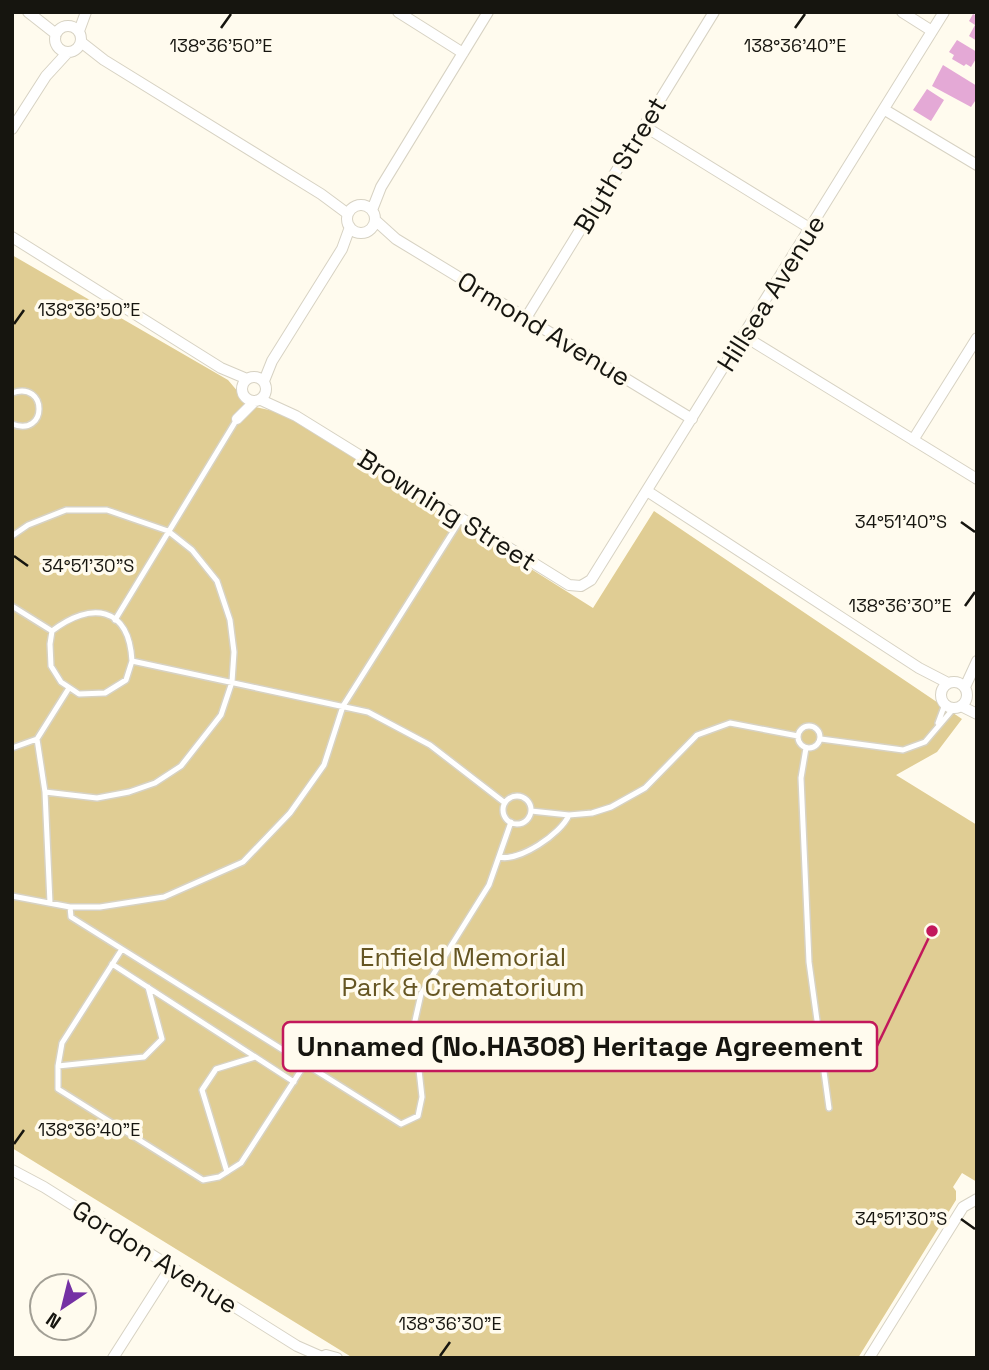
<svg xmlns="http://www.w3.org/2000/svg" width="989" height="1370" font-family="'Space Grotesk',sans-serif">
  <rect width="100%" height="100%" fill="#fffbee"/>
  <path fill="#e0cd94" d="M 12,255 L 228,380 L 250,406 L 283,413 L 593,608 L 654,511 L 962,719 L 937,752 L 896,775 L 977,825 L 977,1182 L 962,1173 L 953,1187 L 956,1191 L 956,1200 L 858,1358 L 353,1358 L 12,1148 Z"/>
  <path fill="#e4a9d6" d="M 973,14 L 977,16 L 977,41 L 969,36 L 975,25 L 969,21 Z
    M 957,40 L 977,52 L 977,57 L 971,67 L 966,64 L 964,66 L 952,59 L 954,55 L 949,52 Z
    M 943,65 L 977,86 L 977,98 L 971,107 L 932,86 Z
    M 927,89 L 944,100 L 931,121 L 913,110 Z"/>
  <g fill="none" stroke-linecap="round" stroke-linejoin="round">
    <g stroke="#d7d2c3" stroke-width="8">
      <path id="lane" d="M 12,393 C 48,380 48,438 12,424
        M 12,536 L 28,525 L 66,510 L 107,510 L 168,531 L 192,550 L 217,581 L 230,620 L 234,652 L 232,682 L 221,715 L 181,766 L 155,783 L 129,792 L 97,798 L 45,792
        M 12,606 L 52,631
        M 115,620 L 237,419
        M 132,661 C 129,606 91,601 52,631 L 50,644 L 51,666 L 61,682 L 79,694 L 105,693 L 126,680 L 132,661 L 368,712 L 430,745 L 505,803
        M 938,723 L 945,704
        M798 737a11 11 0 1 1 22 0a11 11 0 1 1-22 0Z
        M 37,739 L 69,688
        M 821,739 L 903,750 L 925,742 L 954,708
        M 12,748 L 37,739 L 45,792 L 50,903
        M 806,748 L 801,778 L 809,962 L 829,1108
        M503 810a14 14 0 1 1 28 0a14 14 0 1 1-28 0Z
        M 531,811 L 569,815 L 592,813 L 611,807 L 645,788 L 697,735 L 730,723 L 798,736
        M 499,857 C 519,862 561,834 569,815
        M 12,896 L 70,907 L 100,907 L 164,897 L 243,862 L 290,813 L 324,765 L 343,706 L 461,519
        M 70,907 L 71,917 L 401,1124 L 418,1116 L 422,1097 L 414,1025 L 421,994 L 489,885 L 511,822
        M 122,949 L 62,1043 L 58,1066 L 58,1089 L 203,1180 L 219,1177 L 241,1163 L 305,1064
        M 112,964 L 294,1082
        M 58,1066 L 144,1057 L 162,1039 L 148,987
        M 227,1172 L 202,1090 L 216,1069 L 255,1057"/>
    </g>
    <g stroke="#d7d2c3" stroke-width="12">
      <path id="street" d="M 28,12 L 56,34
        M 398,12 L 463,53
        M 902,12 L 932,31
        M55 39a13 13 0 1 1 26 0a13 13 0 1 1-26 0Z
        M 79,31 L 86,12
        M 81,42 L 104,60 L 321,194 L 348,214
        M 885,110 L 977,165
        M 644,126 L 811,229
        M 12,129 L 46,76 L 68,52
        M347 219a14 14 0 1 1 28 0a14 14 0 1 1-28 0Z
        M 372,210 L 381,187 L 488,12
        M 375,220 L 396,239 L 692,419
        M 12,237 L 221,368 L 247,379
        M 526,318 L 714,12
        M 744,336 L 977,479
        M242 389a12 12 0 1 1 24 0a12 12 0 1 1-24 0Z
        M 264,381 L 272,361 L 342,249 L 350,227
        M 261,400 L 296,416 L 569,585 L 581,586 L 591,580 L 944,12
        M 237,419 L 254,402
        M 913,440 L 977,338
        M 647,491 L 919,668 L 948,683
        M941 695a13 13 0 1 1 26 0a13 13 0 1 1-26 0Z
        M 965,687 L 977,661
        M 961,706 L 977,714
        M 12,1170 L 44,1187 L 297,1346 L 322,1357
        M 113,1358 L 171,1267
        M 321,1358 L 326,1355 L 337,1358
        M 869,1358 L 963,1207 L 977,1199"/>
    </g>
    <use href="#lane" stroke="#fff" stroke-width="5"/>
    <use href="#street" stroke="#fff" stroke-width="10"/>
  </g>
  <path fill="none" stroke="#16150f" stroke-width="2.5" d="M 221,28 L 231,14M 795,28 L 805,14M 14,324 L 24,310M 961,522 L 975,532M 14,556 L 28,566M 965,606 L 975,592M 14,1144 L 24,1130M 961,1219 L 975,1229M 440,1356 L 450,1342"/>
  <g text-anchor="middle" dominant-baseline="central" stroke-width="7" stroke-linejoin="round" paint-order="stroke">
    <g font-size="26" fill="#16150f" stroke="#fffbee">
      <text transform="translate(620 165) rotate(-59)">Blyth Street</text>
      <text transform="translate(771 293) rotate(-58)">Hillsea Avenue</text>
      <text transform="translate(544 329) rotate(31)">Ormond Avenue</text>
      <text transform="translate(447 510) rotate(32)">Browning Street</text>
      <text transform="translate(155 1257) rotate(32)">Gordon Avenue</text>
    </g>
    <g font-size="26" fill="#655522" stroke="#fffbee">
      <text x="463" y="957">Enfield Memorial<tspan x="463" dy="30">Park &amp; Crematorium</tspan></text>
    </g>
  </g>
  <g font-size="18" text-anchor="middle" fill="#16150f" stroke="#fffbee" stroke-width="7" stroke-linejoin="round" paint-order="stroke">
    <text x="221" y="52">138°36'50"E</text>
    <text x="795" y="52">138°36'40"E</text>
    <text x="89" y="316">138°36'50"E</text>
    <text x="901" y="528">34°51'40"S</text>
    <text x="88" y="572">34°51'30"S</text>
    <text x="900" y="612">138°36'30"E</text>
    <text x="89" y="1136">138°36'40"E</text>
    <text x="901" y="1225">34°51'30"S</text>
    <text x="450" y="1330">138°36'30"E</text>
  </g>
  <path fill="none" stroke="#c2185b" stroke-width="2.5" d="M932 931L877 1046"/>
  <circle fill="#c2185b" stroke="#fffbee" stroke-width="2.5" cx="932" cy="931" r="7"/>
  <rect fill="#fffbee" stroke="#c2185b" stroke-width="2.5" x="283" y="1022" width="594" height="49" rx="7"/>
  <g font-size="28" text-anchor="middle" font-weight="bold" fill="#16150f">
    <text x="580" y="1056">Unnamed (No.HA308) Heritage Agreement</text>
  </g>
  <rect width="989" height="1370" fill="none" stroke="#16150f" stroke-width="28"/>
  <g transform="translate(63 1307) rotate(215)"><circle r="33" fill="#fffbee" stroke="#a29f95" stroke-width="2"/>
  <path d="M0-5L12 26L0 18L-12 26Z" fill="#7531a4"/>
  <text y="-10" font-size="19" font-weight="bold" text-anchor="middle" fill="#16150f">N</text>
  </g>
</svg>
